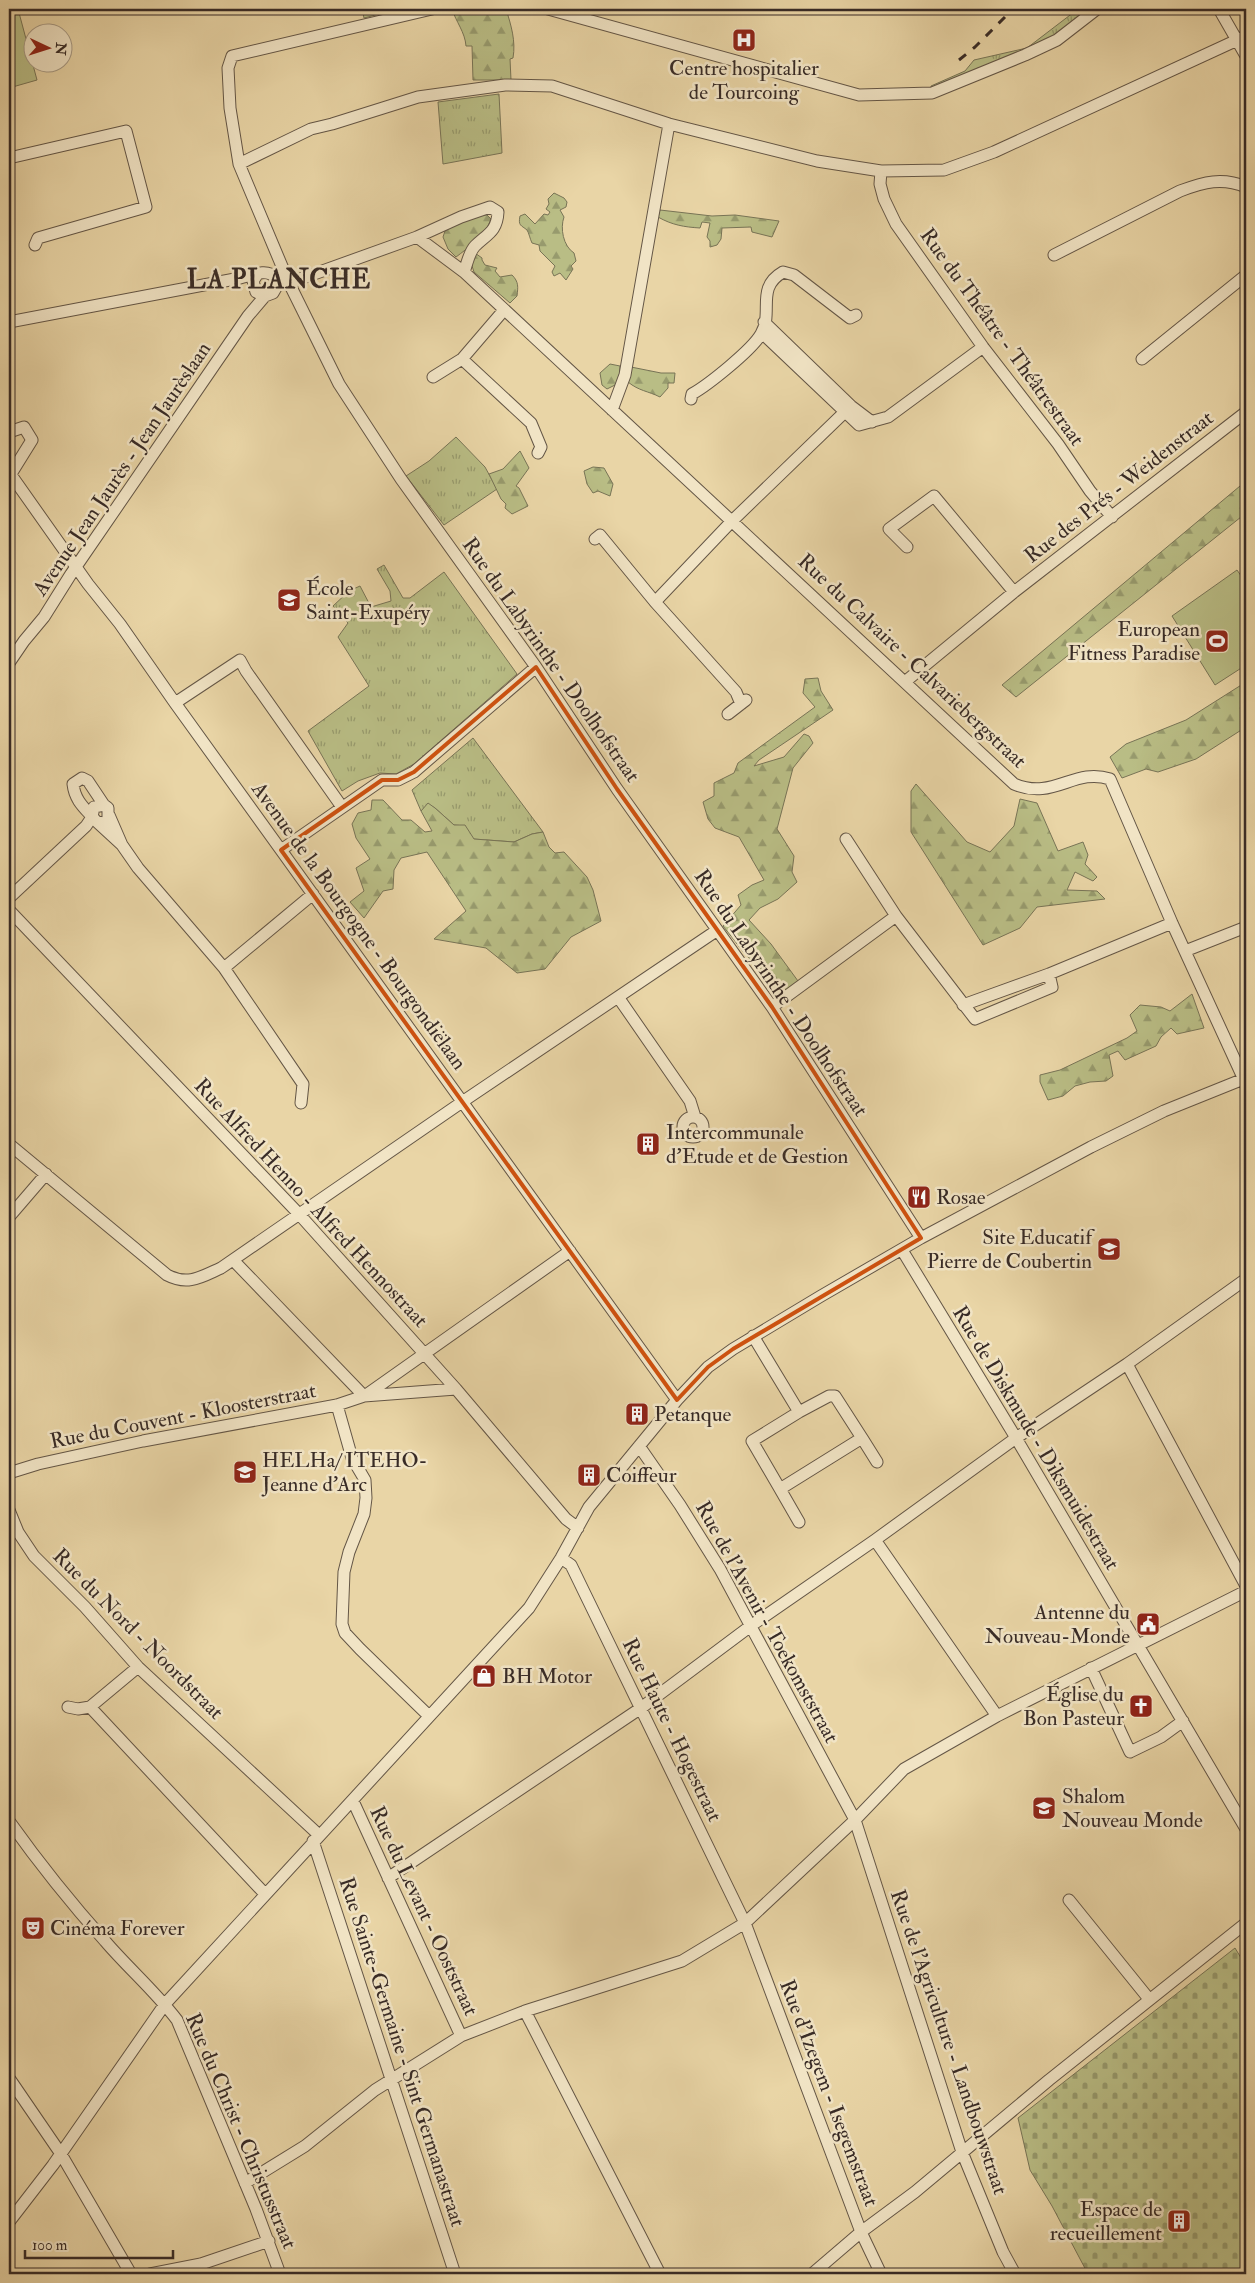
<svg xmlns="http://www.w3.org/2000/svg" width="1255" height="2283" font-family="'IM FELL Double Pica',serif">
  <defs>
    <pattern id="grass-tufts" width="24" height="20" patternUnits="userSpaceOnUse" patternTransform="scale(1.25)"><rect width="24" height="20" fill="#b9bd85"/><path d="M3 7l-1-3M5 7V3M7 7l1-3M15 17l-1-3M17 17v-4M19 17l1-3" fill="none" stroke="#979a6d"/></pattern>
    <pattern id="forest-firs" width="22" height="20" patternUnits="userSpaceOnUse" patternTransform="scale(1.25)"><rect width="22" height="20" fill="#b9bd85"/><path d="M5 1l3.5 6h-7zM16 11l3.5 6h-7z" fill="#979a6d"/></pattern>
    <pattern id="cemetery-stones" width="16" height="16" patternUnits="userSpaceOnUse" patternTransform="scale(1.25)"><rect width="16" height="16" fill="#b9bd85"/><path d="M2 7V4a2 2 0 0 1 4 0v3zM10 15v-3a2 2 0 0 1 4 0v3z" fill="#979a6d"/></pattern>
  </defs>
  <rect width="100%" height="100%" fill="#e9d5a6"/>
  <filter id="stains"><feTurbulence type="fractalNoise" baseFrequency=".004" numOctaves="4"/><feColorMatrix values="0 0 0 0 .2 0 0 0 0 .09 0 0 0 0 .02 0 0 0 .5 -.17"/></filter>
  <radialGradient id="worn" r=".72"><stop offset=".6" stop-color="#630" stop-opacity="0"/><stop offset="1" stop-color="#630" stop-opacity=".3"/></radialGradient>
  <path fill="url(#grass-tufts)" stroke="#787456" d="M 1078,9 L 1094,9 L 1057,40 L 932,93 L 931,86 L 965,71 L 974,60 L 1027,48 Z
    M 499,94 L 502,153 L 443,164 L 438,102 Z
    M 456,437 L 485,467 L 497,489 L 444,525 L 406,476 L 429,461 Z
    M 384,565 L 403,598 L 410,598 L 444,572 L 517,674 L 414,764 L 396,774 L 380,773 L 358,781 L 342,791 L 308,731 L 369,686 L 338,637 L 348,623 L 333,606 L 349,591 L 360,586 L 371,607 L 391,601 L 390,591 L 377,569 Z
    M 473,738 L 543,832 L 532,834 L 514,842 L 473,839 L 465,826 L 454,825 L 435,808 L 428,804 L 421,811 L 412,790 Z"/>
  <path fill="url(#forest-firs)" stroke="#787456" d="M 452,9 L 506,9 C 511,25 516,41 513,58 L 510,59 L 511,80 L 473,80 L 472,46 L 466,46 C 465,32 456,22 452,9 Z
    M 554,193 L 564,198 L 567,202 L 566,207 L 560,210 L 564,217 C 560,228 563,246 574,253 L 576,261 L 571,266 L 573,269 L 566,280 L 560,273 L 554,276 L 552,272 L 555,266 L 540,251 L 539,245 L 532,243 C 530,239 529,233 527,230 C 521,225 518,226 520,216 L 525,214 L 535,224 L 544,214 L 548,215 L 550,212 L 546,209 L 549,204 L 548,199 Z
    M 660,210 L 712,216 L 735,215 L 779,221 L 772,237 L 752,232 L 751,227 L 722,228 L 721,239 L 717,245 L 710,247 L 710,241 L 707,237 L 710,223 L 702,222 L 700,228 C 684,227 672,225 658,217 Z
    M 482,215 L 487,215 L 491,219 C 486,235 468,248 456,257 L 448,249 L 443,237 L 446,228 Z
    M 475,253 L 482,258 L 482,260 L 485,265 L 497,268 L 495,271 L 500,277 L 512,275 C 519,282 518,287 517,296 L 510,303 L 474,272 L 471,263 Z
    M 610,364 L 620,366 L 619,383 L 607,389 L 602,385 L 600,373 Z
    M 631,367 L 661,373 L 675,373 L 674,383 L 668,383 L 668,388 L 660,397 C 648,391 639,391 628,382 Z
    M 520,451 L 529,468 L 516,486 L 519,488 L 528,506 L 512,514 L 505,508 L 506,504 L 501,499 L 489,474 L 503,469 Z
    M 593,467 L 604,468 L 613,484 L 610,496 L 598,491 L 593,493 L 587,484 L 584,471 Z
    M 1246,481 L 1246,513 L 1016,697 L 1002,685 Z
    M 818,678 L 821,691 L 833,710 L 759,760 L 754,766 L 784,757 L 804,734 L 809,736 L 813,743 L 793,768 L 777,829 L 794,856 L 792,872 L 797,882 L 778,899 L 760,908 L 749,920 L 771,944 L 798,981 L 777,997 L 766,975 L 745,954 L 723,926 L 741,905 L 738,895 L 752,885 L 764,880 L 739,837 L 715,828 L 708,819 L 703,802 L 714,796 L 714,783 L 734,773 L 738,763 L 815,707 L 803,693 L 805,679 Z
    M 1246,682 L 1246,727 L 1196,759 L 1158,772 L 1146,769 L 1122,778 L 1110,757 L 1126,744 L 1186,720 Z
    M 916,784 L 967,842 L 990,852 L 1014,826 L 1020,799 L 1037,803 L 1058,851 L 1083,842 L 1088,855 L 1085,864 L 1097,877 L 1093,881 L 1075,872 L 1067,890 L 1097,891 L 1105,899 L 1037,907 L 1020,928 L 983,945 L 911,832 L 911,791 Z
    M 372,800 L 383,800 L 402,820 L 411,820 L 425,832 L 432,831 L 421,811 L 428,803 L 435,808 L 454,825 L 465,825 L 474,839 L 514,842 L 532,834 L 543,832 L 549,847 L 555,853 L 564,852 L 587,877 L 593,890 L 601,921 L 571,937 L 545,969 L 517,973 L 486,948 L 434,939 L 466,911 L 427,852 L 401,858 L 394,870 L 393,889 L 383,891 L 364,918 L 350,902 L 364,891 L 356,868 L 370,859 L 356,838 L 352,824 L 358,813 L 371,810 Z
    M 1192,994 L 1204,1028 L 1177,1034 L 1171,1028 L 1161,1037 L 1156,1046 L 1125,1060 L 1118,1051 L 1109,1055 L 1113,1076 L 1106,1081 L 1090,1082 L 1075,1086 L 1063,1096 L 1048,1100 L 1040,1082 L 1040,1075 L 1060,1070 L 1127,1038 L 1137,1031 L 1130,1015 L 1140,1005 L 1161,1007 L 1170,1011 Z"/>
  <path fill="url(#cemetery-stones)" stroke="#787456" d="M 1235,1948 L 1246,1966 L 1246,2274 L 1088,2274 L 1052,2206 L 1030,2170 L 1018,2118 Z"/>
  <path fill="#b9bd85" stroke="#787456" d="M 9,9 L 18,9 L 37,80 L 9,88 Z
    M 362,9 L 398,9 L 364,18 Z
    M 1237,570 L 1246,583 L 1246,665 L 1215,685 L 1172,616 Z"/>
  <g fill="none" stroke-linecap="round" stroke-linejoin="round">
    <g stroke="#645646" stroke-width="13">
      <path id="minor" d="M 432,9 L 232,56 L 228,68 L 230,108 L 239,164 L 289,283 L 339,384 L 401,479 L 536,667 L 617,789 L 772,1007 L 921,1238
        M 548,9 L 859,95 L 932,93 L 1025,55 L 1057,40 L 1097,9
        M 1219,9 L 1246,56
        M 9,158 L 126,131 L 146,207 L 38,238 L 35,245
        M 239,164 L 311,129 L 332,124 L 418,97 L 505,85 L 552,86 L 669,124 L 817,161 L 881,171 L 944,170 L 994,152 L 1246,36
        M 881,171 L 880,184 L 884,199 L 896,224 L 983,347 L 1058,444 L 1090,491 L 1112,517
        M 417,237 L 464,272 L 1014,784 C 1054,801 1074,767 1110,779 L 1172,923 L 1246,1084
        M 1054,255 L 1180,191 C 1204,182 1222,177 1246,187
        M 289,283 L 417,237 L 461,217 L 490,207 L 498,212 C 497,232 487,234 475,246 C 469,252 467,264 464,272
        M 9,322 L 235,279 C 248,277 266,267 275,277 L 277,286 L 273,293 L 265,296 L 256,292 L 253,281 L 257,275
        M 764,322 L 851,406 L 872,422
        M 762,333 L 859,425 L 888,417 L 983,347
        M 462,359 L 531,423 L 541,447 L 538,453
        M 1142,359 L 1246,275
        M 433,377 L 462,359 L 504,310
        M 691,399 L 692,394 C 708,385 752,350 761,334 C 774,312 755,288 783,272 L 794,275 L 850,318 L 856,315
        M 612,410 L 625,375 L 669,124
        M 9,432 L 24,427 L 32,440 L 9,477
        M 9,472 L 88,584 L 120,624 L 175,703 L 677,1400
        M 595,539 L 600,535 L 655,602 L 736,692 L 741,704
        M 907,547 L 889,529 L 934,496 L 1014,592
        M 655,602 L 732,521 L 851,406
        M 9,663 L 24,641 L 44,617 L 71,574 L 248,316 L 265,296
        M 906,681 L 1014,592 L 1246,412
        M 175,703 L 240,660 L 246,671 L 342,807
        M 728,714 L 746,700
        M 97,822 L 122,845 L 109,815
        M 122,845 L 138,868 L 224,968 L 303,1084 L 301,1103
        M 281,850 L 382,780 L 398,780 L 414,772 L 536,667
        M 9,898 L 86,826 L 92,817 L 94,807 L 104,805 L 108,808 L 108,820 L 104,823 L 97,822 C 86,809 75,802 73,784 L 82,778 L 88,781 L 104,805
        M 9,910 L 298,1213 L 456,1389 L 566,1519 L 578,1528
        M 896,916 L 975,1019 L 1052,987 L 1049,974
        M 1185,951 L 1246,927
        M 224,968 L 313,894
        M 618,997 L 690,1101 L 695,1117
        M 963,1005 L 1049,974 L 1172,923
        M 772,1007 L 896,916 L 846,839
        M683 1127a10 10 0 1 1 20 0a10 10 0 1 1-20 0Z
        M 9,1144 L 167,1275 C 188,1286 201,1277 221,1268 L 468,1098 L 716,931
        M 9,1217 L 46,1174
        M 902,1250 L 1016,1438 L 1246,1829
        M 233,1260 L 364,1396
        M 753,1336 L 799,1412 L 829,1396 L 835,1396 L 862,1438 L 780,1489 L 752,1441 L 799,1412
        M 1127,1364 L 1246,1586
        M 366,1395 L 570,1251
        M 337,1405 L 352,1458 L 365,1480 L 366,1498 L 364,1514 L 349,1552 L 344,1572 L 342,1624 L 345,1633 L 360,1649 L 429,1716
        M 862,1438 L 877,1462
        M 639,1446 L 680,1505 L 720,1569 L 855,1820 L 962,2152 L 1003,2252 L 1015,2274
        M 9,1473 L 38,1464 L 143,1441 L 337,1405 L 364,1396 L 456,1389
        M 780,1489 L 799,1522
        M 9,1510 L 18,1532 L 34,1556 L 85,1607 L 138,1667 L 319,1835
        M 875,1540 L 997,1716
        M 561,1558 L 571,1565 L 745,1923 L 861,2232 L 881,2274
        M 1091,1668 L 1130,1752 L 1161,1737 L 1183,1721
        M 68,1707 L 78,1709 L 90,1707 L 138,1667
        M 90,1707 L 265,1894
        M 353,1801 L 461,2036
        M 9,1821 C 39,1863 70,1902 105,1941 C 128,1968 155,1991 177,2020 L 256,2209 L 280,2274
        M 313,1841 L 455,2274
        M 388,1878 L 641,1708 L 752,1625 L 875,1540 L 1016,1438 L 1127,1364 L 1246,1279
        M 1069,1900 L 1149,1999
        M 525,2011 L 660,2274
        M 9,2078 L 61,2154 L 131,2274
        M 245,2183 L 305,2146 L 375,2090 L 461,2036 L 525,2011 L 682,1961 L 745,1923 L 855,1820 L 904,1769 L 997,1716 L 1246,1591
        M 9,2222 L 53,2165 L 165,2004 L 529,1608 L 561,1558 L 589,1507 L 677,1400 L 708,1367 L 733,1349 L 821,1296 L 921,1238 L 1091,1147 L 1164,1111 L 1246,1078
        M 150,2274 L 201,2264 L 269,2241
        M 812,2274 L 861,2232 L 915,2192 L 1049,2080 L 1246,1923"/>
    </g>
    <use href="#minor" stroke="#f1e4c5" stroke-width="11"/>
    <path stroke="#382b26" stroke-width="3" stroke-dasharray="9 9" stroke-linecap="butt" d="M 959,60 L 975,47 L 1013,9"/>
  </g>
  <path fill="none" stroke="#ce5210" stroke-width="4" stroke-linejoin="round" d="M 536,667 L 617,789 L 772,1007 L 921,1238 L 733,1349 L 708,1367 L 677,1400 L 281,850 L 382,780 L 398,780 L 414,772 Z"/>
  <defs>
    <g id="hospital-square" transform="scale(1.25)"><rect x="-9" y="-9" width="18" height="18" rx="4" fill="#8f2418" stroke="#f1e4c5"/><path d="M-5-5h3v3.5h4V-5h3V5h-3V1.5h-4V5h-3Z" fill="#fff"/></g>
    <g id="school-square" transform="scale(1.25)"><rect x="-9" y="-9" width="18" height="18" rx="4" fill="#8f2418" stroke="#f1e4c5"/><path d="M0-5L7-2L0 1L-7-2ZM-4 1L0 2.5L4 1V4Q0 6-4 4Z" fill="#fff"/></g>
    <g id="stadium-square" transform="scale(1.25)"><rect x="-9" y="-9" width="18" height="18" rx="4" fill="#8f2418" stroke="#f1e4c5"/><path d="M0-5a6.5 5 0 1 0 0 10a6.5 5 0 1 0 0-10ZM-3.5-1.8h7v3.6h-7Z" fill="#fff"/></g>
    <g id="building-square" transform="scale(1.25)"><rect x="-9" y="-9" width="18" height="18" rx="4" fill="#8f2418" stroke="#f1e4c5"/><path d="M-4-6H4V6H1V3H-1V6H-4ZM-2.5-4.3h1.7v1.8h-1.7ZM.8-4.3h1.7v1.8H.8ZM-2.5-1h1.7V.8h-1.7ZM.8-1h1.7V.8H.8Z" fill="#fff"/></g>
    <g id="restaurant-square" transform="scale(1.25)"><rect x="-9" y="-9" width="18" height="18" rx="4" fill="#8f2418" stroke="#f1e4c5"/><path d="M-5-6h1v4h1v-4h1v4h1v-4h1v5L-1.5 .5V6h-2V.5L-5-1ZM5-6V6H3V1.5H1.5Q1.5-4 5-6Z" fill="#fff"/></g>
    <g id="university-square" transform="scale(1.25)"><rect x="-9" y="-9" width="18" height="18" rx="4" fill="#8f2418" stroke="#f1e4c5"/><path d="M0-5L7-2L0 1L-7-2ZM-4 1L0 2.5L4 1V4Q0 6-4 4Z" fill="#fff"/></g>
    <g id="civic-square" transform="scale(1.25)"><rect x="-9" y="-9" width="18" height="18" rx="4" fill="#8f2418" stroke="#f1e4c5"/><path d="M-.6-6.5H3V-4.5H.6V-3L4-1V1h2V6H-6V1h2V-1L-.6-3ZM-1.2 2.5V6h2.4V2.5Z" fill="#fff"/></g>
    <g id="shop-square" transform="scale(1.25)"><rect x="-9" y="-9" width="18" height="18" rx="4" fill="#8f2418" stroke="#f1e4c5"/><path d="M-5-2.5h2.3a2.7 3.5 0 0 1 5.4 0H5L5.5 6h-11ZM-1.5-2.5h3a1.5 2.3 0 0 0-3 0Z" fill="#fff"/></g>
    <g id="church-square" transform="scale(1.25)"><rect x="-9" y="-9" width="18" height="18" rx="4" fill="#8f2418" stroke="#f1e4c5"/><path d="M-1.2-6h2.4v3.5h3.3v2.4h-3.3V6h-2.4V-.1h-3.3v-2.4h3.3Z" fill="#fff"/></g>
    <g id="theatre-square" transform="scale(1.25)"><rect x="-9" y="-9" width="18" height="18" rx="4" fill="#8f2418" stroke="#f1e4c5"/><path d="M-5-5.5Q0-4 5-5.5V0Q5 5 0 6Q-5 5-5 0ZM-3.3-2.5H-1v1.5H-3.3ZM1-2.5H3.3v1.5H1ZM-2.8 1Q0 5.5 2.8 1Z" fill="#fff"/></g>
  </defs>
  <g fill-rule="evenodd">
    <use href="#hospital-square" x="744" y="40"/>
    <use href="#school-square" x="289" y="600"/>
    <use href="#stadium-square" x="1217" y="641"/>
    <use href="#building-square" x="648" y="1144"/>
    <use href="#restaurant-square" x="919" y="1197"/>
    <use href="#school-square" x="1109" y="1249"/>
    <use href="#building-square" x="637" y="1414"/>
    <use href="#university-square" x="245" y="1472"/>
    <use href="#building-square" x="589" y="1475"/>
    <use href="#civic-square" x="1148" y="1624"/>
    <use href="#shop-square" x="484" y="1676"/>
    <use href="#church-square" x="1141" y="1706"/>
    <use href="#school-square" x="1044" y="1808"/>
    <use href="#theatre-square" x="33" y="1928"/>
    <use href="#building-square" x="1179" y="2221"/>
  </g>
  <g text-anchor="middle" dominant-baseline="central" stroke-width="5" stroke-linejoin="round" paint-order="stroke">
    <g font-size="21" fill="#382b26" stroke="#f1e4c5" text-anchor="start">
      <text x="744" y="68" text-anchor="middle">Centre hospitalier<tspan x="744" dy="24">de Tourcoing</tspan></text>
      <text x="306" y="588">École<tspan x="306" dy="24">Saint-Exupéry</tspan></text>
      <text x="1200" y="629" text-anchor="end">European<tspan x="1200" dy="24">Fitness Paradise</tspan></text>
      <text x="666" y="1132">Intercommunale<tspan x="666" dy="24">d’Etude et de Gestion</tspan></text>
      <text x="936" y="1197">Rosae</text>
      <text x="1092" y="1237" text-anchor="end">Site Educatif<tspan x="1092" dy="24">Pierre de Coubertin</tspan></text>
      <text x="654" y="1414">Petanque</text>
      <text x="262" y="1460">HELHa/ ITEHO-<tspan x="262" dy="24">Jeanne d'Arc</tspan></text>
      <text x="606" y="1475">Coiffeur</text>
      <text x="1130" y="1612" text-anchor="end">Antenne du<tspan x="1130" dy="24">Nouveau-Monde</tspan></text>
      <text x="502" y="1676">BH Motor</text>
      <text x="1124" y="1694" text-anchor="end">Église du<tspan x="1124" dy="24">Bon Pasteur</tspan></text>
      <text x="1062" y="1796">Shalom<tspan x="1062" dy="24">Nouveau Monde</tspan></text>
      <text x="50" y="1928">Cinéma Forever</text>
      <text x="1162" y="2209" text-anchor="end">Espace de<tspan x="1162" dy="24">recueillement</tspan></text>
    </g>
    <g font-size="21" fill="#382b26" stroke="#f1e4c5">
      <text transform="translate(1002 337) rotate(54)">Rue du Théâtre - Théâtrestraat</text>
      <text transform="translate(122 469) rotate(-56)">Avenue Jean Jaurès - Jean Jaurèslaan</text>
      <text transform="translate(1119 487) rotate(-38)">Rue des Prés - Weidenstraat</text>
      <text transform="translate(551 660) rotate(55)">Rue du Labyrinthe - Doolhofstraat</text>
      <text transform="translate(912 661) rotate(43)">Rue du Calvaire - Calvariebergstraat</text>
      <text transform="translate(359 926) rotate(54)">Avenue de la Bourgogne - Bourgondiëlaan</text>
      <text transform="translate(781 993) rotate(56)">Rue du Labyrinthe - Doolhofstraat</text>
      <text transform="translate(311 1203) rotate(47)">Rue Alfred Henno - Alfred Hennostraat</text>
      <text transform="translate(183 1416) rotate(-11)">Rue du Couvent - Kloosterstraat</text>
      <text transform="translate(1036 1438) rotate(59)">Rue de Diskmude - Diksmuidestraat</text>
      <text transform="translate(767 1622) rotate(61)">Rue de l'Avenir - Toekomststraat</text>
      <text transform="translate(138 1634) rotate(45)">Rue du Nord - Noordstraat</text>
      <text transform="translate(672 1730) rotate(64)">Rue Haute - Hogestraat</text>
      <text transform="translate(424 1911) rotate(65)">Rue du Levant - Ooststraat</text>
      <text transform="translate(949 2042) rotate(71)">Rue de l'Agriculture - Landbouwstraat</text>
      <text transform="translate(402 2052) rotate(72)">Rue Sainte-Germaine - Sint Germanastraat</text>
      <text transform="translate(829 2093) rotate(69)">Rue d'Izegem - Isegemstraat</text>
      <text transform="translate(241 2131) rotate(67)">Rue du Christ - Christusstraat</text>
    </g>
    <g font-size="26" font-weight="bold" letter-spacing="1" fill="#382b26" stroke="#f1e4c5">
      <text x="279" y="280">LA PLANCHE</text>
    </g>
  </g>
  <rect width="1255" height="2283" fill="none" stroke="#e9d5a6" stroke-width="30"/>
  <rect x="10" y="10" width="1235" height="2263" fill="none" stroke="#382b26" stroke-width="2.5"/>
  <rect x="15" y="15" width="1225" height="2253" fill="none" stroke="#382b26"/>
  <g transform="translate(48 48) rotate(94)"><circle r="24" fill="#f1e4c5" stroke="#a79a85"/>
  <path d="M0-4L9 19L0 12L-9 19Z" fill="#8f2418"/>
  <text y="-8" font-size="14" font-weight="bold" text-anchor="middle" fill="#382b26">N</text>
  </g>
  <path d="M25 2250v8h148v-8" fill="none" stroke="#382b26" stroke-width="2.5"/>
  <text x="32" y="2250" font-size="15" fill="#382b26" stroke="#f1e4c5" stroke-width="4" paint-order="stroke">100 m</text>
  <rect width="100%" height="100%" filter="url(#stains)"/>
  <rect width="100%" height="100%" fill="url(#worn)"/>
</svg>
